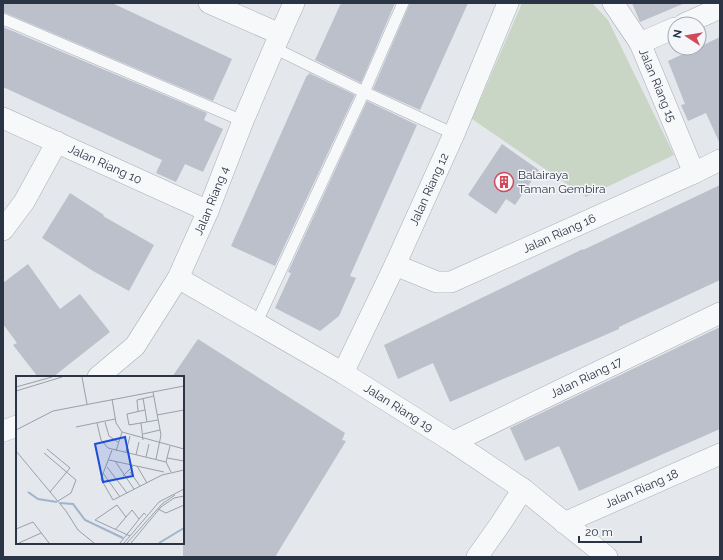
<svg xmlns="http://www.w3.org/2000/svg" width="723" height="560" font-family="Raleway,sans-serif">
  <rect width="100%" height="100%" fill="#e4e7ec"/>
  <path fill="#c9d6c5" d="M 522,3 L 592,3 L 608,20 L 674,155 L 586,197 L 472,119 Z"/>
  <path fill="#bbc0ca" d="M 3,3 L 112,3 L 232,59 L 213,101 L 3,12 Z
    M 341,3 L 395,3 L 361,83 L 315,60 Z
    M 410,3 L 468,3 L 420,110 L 373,89 Z
    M 632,3 L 685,3 L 640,22 Z
    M 3,27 L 207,113 L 204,120 L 223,129 L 203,172 L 185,164 L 176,182 L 156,173 L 162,160 L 3,87 Z
    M 720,37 L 720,144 L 706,113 L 688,121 L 681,105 L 685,104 L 668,61 L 696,48 L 699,48 L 699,47 Z
    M 309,73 L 355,95 L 275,266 L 231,246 L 307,75 L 308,76 Z
    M 367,101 L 417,125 L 350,276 L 356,278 L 339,316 L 320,331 L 275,308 L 291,273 L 288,272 Z
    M 502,144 L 539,170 L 515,205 L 506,199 L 496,214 L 468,195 Z
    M 720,185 L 720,280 L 619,327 L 619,329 L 450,402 L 433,363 L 398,379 L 384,345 L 583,249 L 583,250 Z
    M 70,193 L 104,215 L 103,216 L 154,245 L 129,291 L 93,271 L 42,238 Z
    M 28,264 L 60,309 L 80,294 L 110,332 L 53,377 L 38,377 L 13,345 L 17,343 L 3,324 L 3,283 Z
    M 720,327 L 720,429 L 579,491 L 559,446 L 525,461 L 510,428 Z
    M 198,339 L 345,433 L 342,440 L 346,441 L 275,557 L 183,557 L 183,377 L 172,377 Z"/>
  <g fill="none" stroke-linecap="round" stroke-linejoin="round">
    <g stroke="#a9aeb7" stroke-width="12">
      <path id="lane" d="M 3,19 L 243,121
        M 274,48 L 364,92 L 454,134
        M 256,324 L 364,92 L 403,3"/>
    </g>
    <g stroke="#a9aeb7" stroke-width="22">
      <g id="street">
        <path d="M 209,3 L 280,34"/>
        <path id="s1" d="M 613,3 L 640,43 L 694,173"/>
        <path d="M 684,24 L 720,8"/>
        <path d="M 640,43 L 675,28"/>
        <path id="s2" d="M 3,118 L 208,211"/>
        <path d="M 3,230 L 24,202 L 57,142"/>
        <path id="s3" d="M 395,265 L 437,282 L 451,282 L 694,173 L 720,160"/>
        <path id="s4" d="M 178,278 L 343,373 L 453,442 L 523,489 L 607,557"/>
        <path id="s5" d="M 343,373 L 395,265 L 454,134 L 508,3"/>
        <path id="s6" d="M 98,377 L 135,346 L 178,278 L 208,211 L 243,121 L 274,48 L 294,3"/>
        <path d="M 3,431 L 17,426"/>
        <path id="s7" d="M 453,442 L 720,313"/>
        <path id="s8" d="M 564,523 L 720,454"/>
        <path d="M 477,557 L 501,523 L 523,489"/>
      </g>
    </g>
    <use href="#lane" stroke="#f7f8fa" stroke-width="11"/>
    <use href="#street" stroke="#f7f8fa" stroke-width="21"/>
  </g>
  <defs>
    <g id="building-ring" transform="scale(1)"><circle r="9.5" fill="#f4f6f9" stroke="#d1495b" stroke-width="1.5"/><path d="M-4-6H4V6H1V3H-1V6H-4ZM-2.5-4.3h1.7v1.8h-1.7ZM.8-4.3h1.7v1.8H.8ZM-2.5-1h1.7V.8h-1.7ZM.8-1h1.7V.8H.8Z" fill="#d1495b"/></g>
  </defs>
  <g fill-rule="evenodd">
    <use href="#building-ring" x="504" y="182"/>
  </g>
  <g text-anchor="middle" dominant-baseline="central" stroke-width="3" stroke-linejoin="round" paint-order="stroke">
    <g font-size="12" fill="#2b3445" stroke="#f4f6f9">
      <text stroke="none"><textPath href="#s1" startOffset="94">Jalan Riang 15</textPath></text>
      <text stroke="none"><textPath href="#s2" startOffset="112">Jalan Riang 10</textPath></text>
      <text stroke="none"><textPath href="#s5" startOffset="203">Jalan Riang 12</textPath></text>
      <text stroke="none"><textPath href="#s6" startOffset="213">Jalan Riang 4</textPath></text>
      <text stroke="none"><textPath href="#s3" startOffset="178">Jalan Riang 16</textPath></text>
      <text stroke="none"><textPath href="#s7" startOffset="148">Jalan Riang 17</textPath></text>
      <text stroke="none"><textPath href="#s4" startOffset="256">Jalan Riang 19</textPath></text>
      <text stroke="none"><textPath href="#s8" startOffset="85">Jalan Riang 18</textPath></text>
    </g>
    <g font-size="12" fill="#2b3445" stroke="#f4f6f9" text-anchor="start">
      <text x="518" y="175">Balairaya<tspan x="518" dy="14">Taman Gembira</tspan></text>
    </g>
  </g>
  <g transform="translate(16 376)">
    <rect width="168" height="168" fill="#e4e7ec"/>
    <path fill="none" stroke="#9fb4cc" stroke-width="2" d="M 12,116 L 22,123 L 41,126M 44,127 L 57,128 L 69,144 L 107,162M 143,167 L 168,152"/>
    <path fill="none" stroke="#9a9fa9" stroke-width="1" d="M 66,1 L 71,28M 0,11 L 36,1M 0,15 L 46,1M 137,16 L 145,59 L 140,83M 127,22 L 131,46M 96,23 L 100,47 L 106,56 L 168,73M 129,34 L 111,38 L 113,49 L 142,44M 122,35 L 121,24 L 138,20M 141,39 L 168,34M 89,46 L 93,60 L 102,66M 81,47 L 85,64 L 92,72 L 150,86M 125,47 L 127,64M 60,51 L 99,43M 0,54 L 37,35 L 168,10M 127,58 L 144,54M 154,70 L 150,86 L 155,96M 31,73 L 54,92 L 34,116M 96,74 L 85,103 L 97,124 L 146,99 L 168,94M 0,75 L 50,135 L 62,154 L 78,167M 100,75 L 106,56M 110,76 L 114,60M 28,77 L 60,104 L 55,117 L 42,125M 120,79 L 123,66M 130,81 L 133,68M 151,82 L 168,85M 93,84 L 148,96M 99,85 L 118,113M 121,90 L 131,107M 91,91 L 111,117M 114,96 L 124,110M 87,97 L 104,121M 107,100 L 118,89M 142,133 L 150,137 L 168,129M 110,141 L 101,129 L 79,144 L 114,160M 0,153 L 17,146 L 33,167M 99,154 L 116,134 L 123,143M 3,167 L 25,157M 104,167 L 128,137 L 130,139M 108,167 L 143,126 L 168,113M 111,167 L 146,128 L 159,119M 115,167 L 145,131 L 158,122 L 168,120"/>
    <path fill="#1d4ed8" fill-opacity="0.15" stroke="#1d4ed8" stroke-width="2" d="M 109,61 L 117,100 L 87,106 L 79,68 Z"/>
    <rect width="168" height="168" fill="none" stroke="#2b3445" stroke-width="2"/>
  </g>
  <rect width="723" height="560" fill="none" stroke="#2b3445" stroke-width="8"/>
  <g transform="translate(687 36) rotate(282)"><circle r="19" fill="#f4f6f9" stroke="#a4a8b1"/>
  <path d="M0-3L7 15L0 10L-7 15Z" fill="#d1495b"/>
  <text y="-6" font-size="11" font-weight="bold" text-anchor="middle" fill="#2b3445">N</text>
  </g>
  <path d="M579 536v6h62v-6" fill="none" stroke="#2b3445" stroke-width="2"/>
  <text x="585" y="536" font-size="12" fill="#2b3445" stroke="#f4f6f9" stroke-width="3" paint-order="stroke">20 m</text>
</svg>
